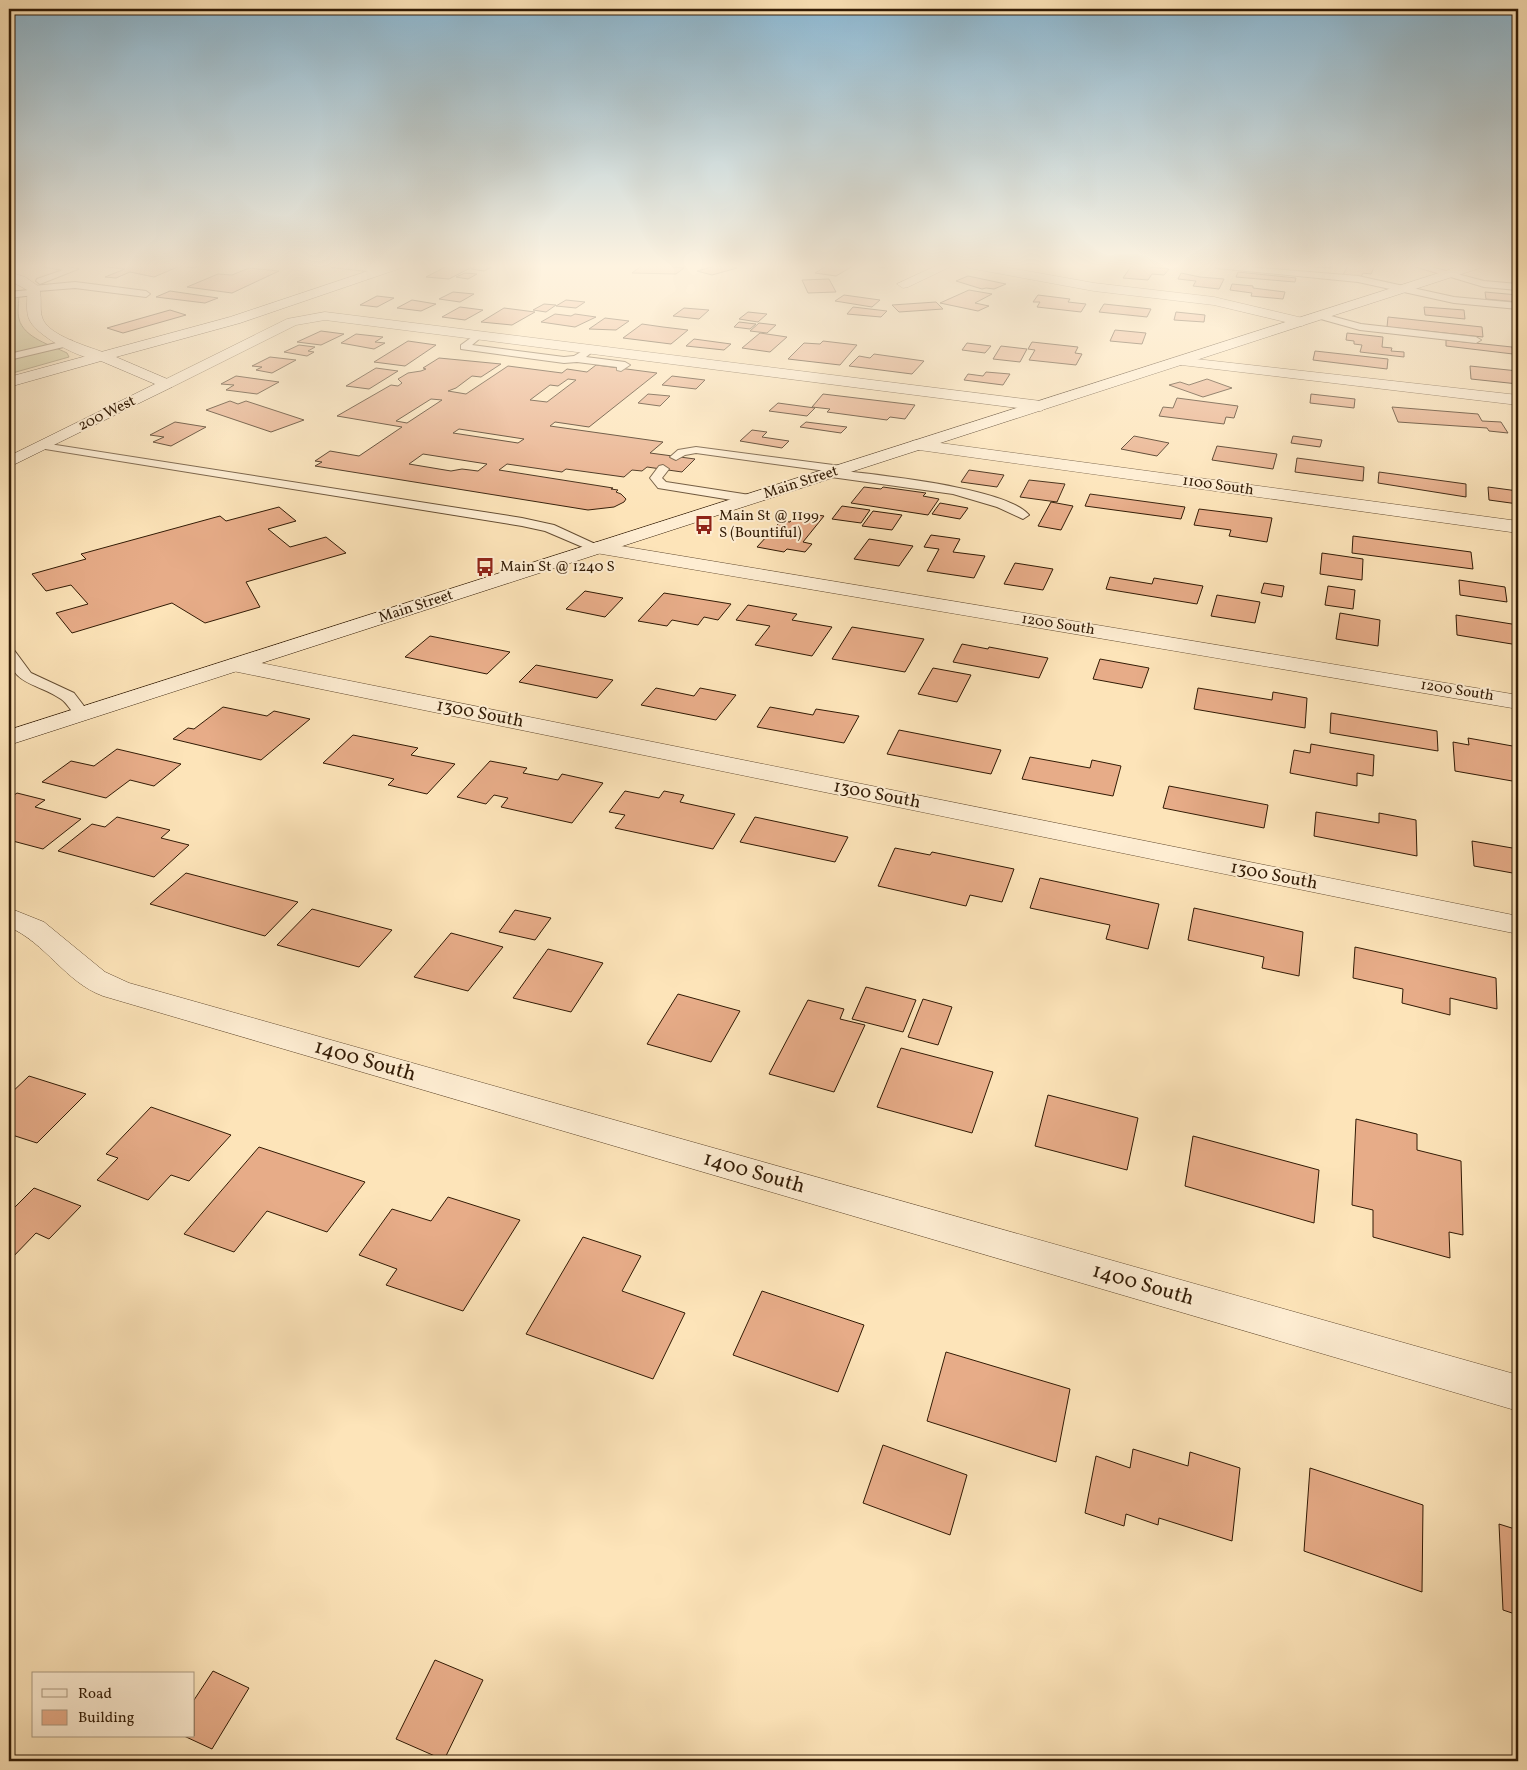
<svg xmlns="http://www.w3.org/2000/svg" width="1527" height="1770" font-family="Vollkorn,serif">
  <rect width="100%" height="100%" fill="#fde4b9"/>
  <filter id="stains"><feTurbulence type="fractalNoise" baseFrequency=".004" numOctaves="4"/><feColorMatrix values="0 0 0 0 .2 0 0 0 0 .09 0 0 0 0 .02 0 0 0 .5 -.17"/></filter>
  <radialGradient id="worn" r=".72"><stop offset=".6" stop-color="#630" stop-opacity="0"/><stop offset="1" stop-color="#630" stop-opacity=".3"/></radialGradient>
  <path fill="#c6c28a" stroke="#7c6e48" d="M 9,285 L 19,294 C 19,302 17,312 19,319 C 24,338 51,345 67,353 L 69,357 L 9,374 Z"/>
  <path fill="#e7ac88" stroke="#321b05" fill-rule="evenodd" d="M 82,264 L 205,264 L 195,268 L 180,266 L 154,277 L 130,272 L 116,278 L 105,277 L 125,269 Z
    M 451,264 L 478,264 L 449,279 L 426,277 Z
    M 480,264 L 494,266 L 484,271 L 471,269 Z
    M 644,264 L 684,268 L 676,274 L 632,273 Z
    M 722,264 L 737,268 L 712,275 L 697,271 Z
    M 823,264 L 839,264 L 853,266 L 836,276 L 815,273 L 825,267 L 819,266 Z
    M 868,264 L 896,264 L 884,268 Z
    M 1274,264 L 1333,264 L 1331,268 Z
    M 1339,264 L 1366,264 L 1375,265 L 1371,274 L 1363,273 L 1361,277 L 1343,275 L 1348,265 Z
    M 1132,265 L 1169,269 L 1164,275 L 1152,274 L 1148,280 L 1123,278 Z
    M 249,268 L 279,271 L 232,293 L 187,287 L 218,274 L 232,275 Z
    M 1238,272 L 1296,278 L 1295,282 L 1236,277 Z
    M 465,273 L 477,274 L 468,279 L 456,277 Z
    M 1181,273 L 1200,277 L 1224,279 L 1219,289 L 1193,286 L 1196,281 L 1178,279 Z
    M 968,276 L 1006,284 L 994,289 L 986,288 L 982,289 L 956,281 Z
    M 829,279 L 836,292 L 808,293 L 802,280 Z
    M 1232,284 L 1253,286 L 1253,288 L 1285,292 L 1283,299 L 1251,296 L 1252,293 L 1230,290 Z
    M 969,290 L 992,294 L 975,303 L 989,306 L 978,311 L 940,303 Z
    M 170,291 L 218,298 L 205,303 L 156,297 Z
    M 453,292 L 474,294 L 460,302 L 439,299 Z
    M 1485,292 L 1518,295 L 1518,302 L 1486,299 Z
    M 844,295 L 880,300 L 872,307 L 835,301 Z
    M 1038,295 L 1070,299 L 1068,302 L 1086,304 L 1081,312 L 1037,307 L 1040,302 L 1033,302 Z
    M 377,296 L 394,298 L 377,307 L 360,305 Z
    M 412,300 L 436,304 L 421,311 L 397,308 Z
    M 566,300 L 585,302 L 576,308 L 556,306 Z
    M 936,302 L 943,309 L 899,312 L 892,305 Z
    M 544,304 L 556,305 L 546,312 L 533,310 Z
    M 1104,304 L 1151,309 L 1147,317 L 1099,312 Z
    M 460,307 L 483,310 L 465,320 L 442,317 Z
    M 853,307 L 887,311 L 881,317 L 847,314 Z
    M 1424,307 L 1464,310 L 1465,319 L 1425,315 Z
    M 504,308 L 535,312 L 512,325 L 481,322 Z
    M 684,308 L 709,310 L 699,319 L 673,316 Z
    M 170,310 L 186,315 L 123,333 L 107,328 Z
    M 748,312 L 767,314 L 758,322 L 739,319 Z
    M 1176,312 L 1205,315 L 1204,322 L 1174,320 Z
    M 555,314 L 571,316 L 575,314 L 596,317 L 575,327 L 541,322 Z
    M 1388,317 L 1482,327 L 1483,337 L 1387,327 Z
    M 605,318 L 629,321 L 616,330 L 589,329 Z
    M 739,322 L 756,324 L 750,329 L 734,327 Z
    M 759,323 L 776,325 L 767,333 L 750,331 Z
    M 642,324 L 663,327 L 688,330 L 671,344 L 623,338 Z
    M 1115,330 L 1146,333 L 1142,344 L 1110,341 Z
    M 321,331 L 344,334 L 321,345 L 297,342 Z
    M 760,333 L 787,337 L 770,352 L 742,348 Z
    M 1347,333 L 1383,337 L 1382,347 L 1392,348 L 1391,351 L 1404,352 L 1404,357 L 1360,352 L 1362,345 L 1354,344 L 1354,341 L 1346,340 Z
    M 356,334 L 383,337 L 375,342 L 385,343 L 374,349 L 341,343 Z
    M 694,339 L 731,344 L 724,350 L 686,346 Z
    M 1446,340 L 1512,347 L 1513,354 L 1446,346 Z
    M 408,341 L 436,345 L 405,366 L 374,362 Z
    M 823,341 L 857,345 L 840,365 L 788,359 L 804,343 L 820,344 Z
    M 1032,342 L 1078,347 L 1075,353 L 1082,354 L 1076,365 L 1029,360 L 1035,350 L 1028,349 Z
    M 967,343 L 991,346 L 985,353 L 962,350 Z
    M 299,345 L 315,347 L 308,351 L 314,352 L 307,356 L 284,352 Z
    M 1001,346 L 1027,349 L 1020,362 L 993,359 Z
    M 1315,351 L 1388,359 L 1387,369 L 1313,360 Z
    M 874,354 L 924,361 L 912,374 L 849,366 L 859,356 L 870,358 Z
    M 270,357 L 296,360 L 272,373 L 256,370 L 262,367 L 252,366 Z
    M 439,358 L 501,364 L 481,377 L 472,376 L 456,388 L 448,391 L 466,394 L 508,366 L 562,373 L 567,369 L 587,372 L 596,365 L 657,373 L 589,427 L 555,422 L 550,426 L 663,442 L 650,453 L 695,459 L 682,472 L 647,467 L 642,471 L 632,470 L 624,477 L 566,469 L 562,472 L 507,464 L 499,470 L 613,488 L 611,489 L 618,490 L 616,492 L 621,494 L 626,499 L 624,502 L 614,507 L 588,510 L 315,466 L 322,462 L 315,461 L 330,451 L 359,456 L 402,427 L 337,416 L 391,385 L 398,386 L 402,383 L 398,379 L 408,373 L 421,371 L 426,369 L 423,368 ZM 568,379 L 576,380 L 547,402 L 530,400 L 550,385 L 558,386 ZM 431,399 L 442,400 L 407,423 L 396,421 ZM 459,429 L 524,439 L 518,443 L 453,433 ZM 423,454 L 487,464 L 478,471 L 462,469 L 451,471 L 409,464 Z
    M 1470,366 L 1518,371 L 1518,384 L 1471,379 Z
    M 376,368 L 398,371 L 369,389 L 346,386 Z
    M 986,372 L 1010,374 L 1003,385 L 964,380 L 968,374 L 983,376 Z
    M 236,376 L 279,382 L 257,394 L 226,390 L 234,385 L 221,384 Z
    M 672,376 L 705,380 L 696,389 L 662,385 Z
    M 1207,379 L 1232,388 L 1203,397 L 1169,385 L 1180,382 L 1189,385 Z
    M 648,394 L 670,396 L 660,406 L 638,403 Z
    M 823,394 L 915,405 L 905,419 L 890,417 L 887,420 L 827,412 L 830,409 L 812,407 Z
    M 1311,394 L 1355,399 L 1354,408 L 1310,403 Z
    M 1177,398 L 1238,406 L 1234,418 L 1226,417 L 1224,424 L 1159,416 L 1163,407 L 1173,408 Z
    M 230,401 L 238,404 L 246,401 L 304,420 L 271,432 L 206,410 Z
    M 778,403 L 815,408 L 807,416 L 769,411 Z
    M 1392,407 L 1478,414 L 1482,421 L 1501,422 L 1508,433 L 1489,431 L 1487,428 L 1398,422 Z
    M 175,422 L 206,427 L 171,446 L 153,442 L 164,437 L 150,435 Z
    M 806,422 L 847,427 L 841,433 L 800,427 Z
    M 752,430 L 767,432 L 762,437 L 789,441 L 782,448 L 740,441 Z
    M 1134,436 L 1169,443 L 1157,456 L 1121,449 Z
    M 1293,436 L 1322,440 L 1320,447 L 1291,443 Z
    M 1217,446 L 1277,454 L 1273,469 L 1212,460 Z
    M 1297,458 L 1364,467 L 1363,481 L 1295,472 Z
    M 969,470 L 1004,475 L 997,487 L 961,482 Z
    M 1379,472 L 1466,484 L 1466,497 L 1378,483 Z
    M 1029,480 L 1065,484 L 1057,502 L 1020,497 Z
    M 864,487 L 881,489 L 883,487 L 926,493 L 923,496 L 939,499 L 928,515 L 851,503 Z
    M 1488,487 L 1518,491 L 1518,504 L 1489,500 Z
    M 1090,494 L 1185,507 L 1181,519 L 1085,506 Z
    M 1051,502 L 1073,506 L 1061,530 L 1038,526 Z
    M 940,503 L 968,508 L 960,519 L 932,514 Z
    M 842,506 L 870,510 L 861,523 L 832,519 Z
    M 279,507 L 296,521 L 268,529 L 290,547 L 326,537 L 346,553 L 246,582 L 260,607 L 205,623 L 172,603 L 72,633 L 56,613 L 88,604 L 71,585 L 46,591 L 32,574 L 86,559 L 81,554 L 220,516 L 226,521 Z
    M 1199,509 L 1272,518 L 1267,542 L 1229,536 L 1231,530 L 1194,525 Z
    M 873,511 L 902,515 L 892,530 L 862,526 Z
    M 798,512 L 824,516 L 803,542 L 812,544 L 805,552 L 787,549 L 784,552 L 757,547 L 781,521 L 790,522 Z
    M 931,535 L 960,539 L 953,552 L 985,556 L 974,578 L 927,571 L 939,549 L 924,547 Z
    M 1353,536 L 1471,552 L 1473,569 L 1352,553 Z
    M 869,539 L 913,546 L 899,566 L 854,559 Z
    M 1322,553 L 1363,559 L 1362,580 L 1320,574 Z
    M 1015,563 L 1053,569 L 1043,590 L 1004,584 Z
    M 1110,577 L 1152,584 L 1154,578 L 1203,586 L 1197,604 L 1106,589 Z
    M 1459,580 L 1505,587 L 1507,602 L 1460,595 Z
    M 1264,583 L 1284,586 L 1282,597 L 1261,593 Z
    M 1328,586 L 1355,590 L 1353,609 L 1325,605 Z
    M 585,591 L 623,598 L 605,617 L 566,609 Z
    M 664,593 L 731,604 L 718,620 L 704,617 L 698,625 L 672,620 L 667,626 L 638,621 Z
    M 1217,595 L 1260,602 L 1255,623 L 1211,616 Z
    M 748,605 L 797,614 L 792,620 L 832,627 L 812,656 L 755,645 L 770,626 L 736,620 Z
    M 1340,613 L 1380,620 L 1378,646 L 1336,639 Z
    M 1456,615 L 1518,625 L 1518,645 L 1457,635 Z
    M 852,627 L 924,639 L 905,672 L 832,659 Z
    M 430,636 L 510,652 L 487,674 L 405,657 Z
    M 962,644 L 988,649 L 989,647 L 1048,658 L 1039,678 L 953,662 Z
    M 1100,659 L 1149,668 L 1142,688 L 1093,679 Z
    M 536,665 L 613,680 L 597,698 L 519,682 Z
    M 933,668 L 971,675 L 957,702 L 918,694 Z
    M 656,688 L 694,696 L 700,688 L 736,695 L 716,720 L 641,705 Z
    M 1198,688 L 1272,700 L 1273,692 L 1307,698 L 1305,728 L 1194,709 Z
    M 223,707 L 267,716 L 274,711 L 310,719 L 261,760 L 173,739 L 188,728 L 194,729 Z
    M 770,707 L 813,715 L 816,709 L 859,716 L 844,743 L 757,727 Z
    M 1331,713 L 1437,731 L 1438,751 L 1330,733 Z
    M 899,730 L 1001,750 L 991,774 L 887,754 Z
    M 353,735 L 418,748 L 411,755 L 455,764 L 427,794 L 388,785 L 394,779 L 323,763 Z
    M 1468,738 L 1518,747 L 1518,782 L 1455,771 L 1453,742 L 1469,745 Z
    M 1311,744 L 1374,755 L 1373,776 L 1357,773 L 1357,786 L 1290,773 L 1294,750 L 1310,753 Z
    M 117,749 L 181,764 L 154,786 L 130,780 L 106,798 L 42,782 L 71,761 L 94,766 Z
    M 1030,757 L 1090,768 L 1092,760 L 1121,766 L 1113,796 L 1022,779 Z
    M 490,761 L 527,768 L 523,773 L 558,780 L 562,774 L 603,783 L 572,823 L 501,807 L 508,798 L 494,795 L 486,804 L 457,797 Z
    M 1169,786 L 1268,805 L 1264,828 L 1163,808 Z
    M 625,791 L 659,798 L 664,791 L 684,795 L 680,802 L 735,814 L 713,849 L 615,828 L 625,815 L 609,812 Z
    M 17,793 L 45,800 L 35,807 L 81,819 L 43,849 L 9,840 L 9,799 Z
    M 1316,812 L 1379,823 L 1379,813 L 1416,820 L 1417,856 L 1314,836 Z
    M 117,817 L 170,830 L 161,838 L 189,845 L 154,877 L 58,851 L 92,824 L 105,827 Z
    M 755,817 L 848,837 L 835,862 L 740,842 Z
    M 1472,841 L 1518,849 L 1518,874 L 1474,866 Z
    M 895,848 L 930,855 L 932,852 L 1014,869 L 1002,902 L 970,895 L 966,906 L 878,886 Z
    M 186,873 L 298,902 L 265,936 L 150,904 Z
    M 1040,878 L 1159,904 L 1148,949 L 1106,939 L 1110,925 L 1030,908 Z
    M 1194,908 L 1303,932 L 1299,976 L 1262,968 L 1264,957 L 1188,940 Z
    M 312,909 L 392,930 L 359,967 L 277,945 Z
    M 515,910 L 551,918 L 535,940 L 499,932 Z
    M 451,933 L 503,947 L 468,991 L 414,977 Z
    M 1355,947 L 1496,978 L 1497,1009 L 1450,998 L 1450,1015 L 1402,1003 L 1403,989 L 1353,978 Z
    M 548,949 L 603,963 L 571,1012 L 513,998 Z
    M 866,987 L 916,1000 L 903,1032 L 852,1019 Z
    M 678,994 L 740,1011 L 711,1062 L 647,1044 Z
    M 923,999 L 952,1007 L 938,1045 L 908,1037 Z
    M 808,1000 L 844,1009 L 840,1019 L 865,1025 L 834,1092 L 769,1074 Z
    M 901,1048 L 993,1072 L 972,1133 L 877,1107 Z
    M 29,1076 L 86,1094 L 37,1143 L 9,1134 L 9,1095 Z
    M 1048,1095 L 1138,1118 L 1127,1170 L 1035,1146 Z
    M 151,1107 L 231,1135 L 189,1181 L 171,1175 L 148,1200 L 97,1180 L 118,1158 L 106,1154 Z
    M 1356,1119 L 1417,1134 L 1417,1150 L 1461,1161 L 1463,1235 L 1449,1232 L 1450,1258 L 1373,1237 L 1373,1210 L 1352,1205 Z
    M 1193,1136 L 1319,1170 L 1314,1223 L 1185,1186 Z
    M 259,1147 L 365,1182 L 327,1232 L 267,1211 L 234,1252 L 184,1234 Z
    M 34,1188 L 81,1206 L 49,1239 L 36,1233 L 9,1261 L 9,1213 Z
    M 448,1197 L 520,1220 L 463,1311 L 386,1285 L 397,1269 L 359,1255 L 392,1209 L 431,1221 Z
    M 583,1237 L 641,1256 L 622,1291 L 685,1313 L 653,1379 L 526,1334 Z
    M 762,1291 L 864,1325 L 838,1392 L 733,1355 Z
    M 946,1352 L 1070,1389 L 1056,1462 L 927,1421 Z
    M 883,1445 L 967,1475 L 950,1535 L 863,1503 Z
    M 1133,1449 L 1188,1466 L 1190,1452 L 1240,1468 L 1232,1541 L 1159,1518 L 1158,1525 L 1126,1514 L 1124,1526 L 1085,1513 L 1096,1456 L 1130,1468 Z
    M 1310,1468 L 1423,1505 L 1422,1592 L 1304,1551 Z
    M 1499,1524 L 1518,1530 L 1518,1615 L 1503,1610 Z
    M 435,1660 L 483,1680 L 444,1760 L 396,1739 Z
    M 213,1671 L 249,1688 L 212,1749 L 184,1736 L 194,1736 L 194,1700 Z"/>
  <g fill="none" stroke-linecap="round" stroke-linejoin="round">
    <g stroke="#654d32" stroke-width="2">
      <path id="lane" d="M 30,264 L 52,264 L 78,269 L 40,284 L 36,281 L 37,279 L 63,270 Z
        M 328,264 L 384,267 L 388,270 L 384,273 L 332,267 Z
        M 1213,264 L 1358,276 L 1454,297 L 1518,303 L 1518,309 L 1454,303 L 1358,282 L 1216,268 Z
        M 1407,264 L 1419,264 L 1484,281 L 1518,284 L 1518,290 L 1484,287 Z
        M 1499,264 L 1518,264 L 1518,267 Z
        M 75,282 L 146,291 L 150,294 L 146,297 L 75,288 L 38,291 L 34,295 L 9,298 L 9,292 L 29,290 L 33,286 Z
        M 1320,313 L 1361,324 L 1476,337 L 1481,340 L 1476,343 L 1360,330 L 1317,318 L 1315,316 Z
        M 479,332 L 484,335 L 472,345 L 564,357 L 574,356 L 591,346 L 596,349 L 586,357 L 625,362 L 630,365 L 621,371 L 617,370 L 617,367 L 577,362 L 564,363 L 461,349 L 461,345 Z
        M 69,340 L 72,341 L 72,345 L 9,360 L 9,354 Z
        M 43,443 L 522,518 L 554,525 L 604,548 L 597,552 L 592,551 L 545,531 L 522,526 L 39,448 L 39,444 Z
        M 696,447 L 841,466 L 845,467 L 846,471 C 883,476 1007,488 1029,515 L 1023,519 L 997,507 L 953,494 L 831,477 L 827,476 L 826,471 L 696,453 L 685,455 L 676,460 L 670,457 L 678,450 Z
        M 663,465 L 669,469 L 662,478 L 666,482 L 750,495 L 756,499 L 750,503 L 658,488 L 650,478 L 659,466 Z
        M 9,649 L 14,650 L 31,673 L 74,693 L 90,714 L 88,717 L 76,717 C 72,712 67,703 61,699 C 39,683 7,685 9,649 Z"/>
    </g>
    <g stroke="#654d32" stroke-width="1">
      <path id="street" d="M 940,264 L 956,264 L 908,287 L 903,288 L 897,284 Z
        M 963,264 L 988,264 L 1094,283 L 1214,297 L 1307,319 L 1309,322 L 1302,326 L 1214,305 L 1094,291 L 969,268 Z
        M 9,272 L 25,277 L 38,286 C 43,295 39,307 42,317 C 47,336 91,347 108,354 L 110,357 L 108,360 C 90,365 39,338 30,321 C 25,312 28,300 27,290 L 9,280 Z
        M 325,312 L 1041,401 L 1049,406 L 1041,411 L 325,320 L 296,325 L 172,387 L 162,387 L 159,384 L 162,381 L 287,319 Z
        M 1178,357 L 1518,395 L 1518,405 L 1173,364 L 1171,361 Z
        M 918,440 L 1518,521 L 1518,533 L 912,449 L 910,445 L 912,441 Z
        M 597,542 L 1518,695 L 1518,709 L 590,552 L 587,548 L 590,544 Z
        M 236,658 L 1518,916 L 1518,934 L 228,670 L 225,665 L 228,660 Z
        M 9,908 L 44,922 L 105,972 L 129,983 L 1518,1375 L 1518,1411 L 103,996 C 65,982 46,943 9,927 Z"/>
    </g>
    <g stroke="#321b05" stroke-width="1">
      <path id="secondary" d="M 389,264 L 406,264 L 404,267 L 240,323 L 116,357 L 172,381 L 175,384 L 172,387 L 9,467 L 9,456 L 155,384 L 101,361 L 9,387 L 9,377 L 230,317 Z
        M 1467,264 L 1485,264 L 1483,267 L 9,745 L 9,730 Z"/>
    </g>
    <use href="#lane" fill="#feedd2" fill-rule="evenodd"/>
    <use href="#street" fill="#feedd2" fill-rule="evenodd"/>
    <use href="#secondary" fill="#feedd2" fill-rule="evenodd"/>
  </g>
  <linearGradient id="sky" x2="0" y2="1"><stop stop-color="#8bb8d3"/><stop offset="0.52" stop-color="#fef3e0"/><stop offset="1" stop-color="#fef3e0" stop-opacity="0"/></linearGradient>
  <rect width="1527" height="512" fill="url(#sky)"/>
  <defs>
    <g id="bus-bare" transform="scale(1.5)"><path d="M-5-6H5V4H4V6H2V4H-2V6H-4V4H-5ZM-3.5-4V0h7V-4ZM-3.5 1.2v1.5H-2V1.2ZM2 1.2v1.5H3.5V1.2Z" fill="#8f2418" stroke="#feedd2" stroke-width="2.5" paint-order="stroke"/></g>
  </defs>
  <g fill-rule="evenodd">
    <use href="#bus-bare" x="704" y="525"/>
    <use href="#bus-bare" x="485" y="567"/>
  </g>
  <g text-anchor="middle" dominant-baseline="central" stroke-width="4" stroke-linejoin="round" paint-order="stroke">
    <g font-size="15" fill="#321b05" stroke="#feedd2">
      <text transform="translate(107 414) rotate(-26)">200 West</text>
      <text transform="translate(801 483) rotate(-18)">Main Street</text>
      <text transform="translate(1218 486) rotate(8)">1100 South</text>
      <text transform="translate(416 607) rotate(-18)">Main Street</text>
      <text transform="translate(1058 625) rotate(9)">1200 South</text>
      <text transform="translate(1457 691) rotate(9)">1200 South</text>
    </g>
    <g font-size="15" fill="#321b05" stroke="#feedd2" text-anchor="start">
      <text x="719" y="516">Main St @ 1199<tspan x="719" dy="17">S (Bountiful)</tspan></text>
      <text x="500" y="567">Main St @ 1240 S</text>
    </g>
    <g font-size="18" fill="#321b05" stroke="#feedd2">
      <text transform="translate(480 714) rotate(11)">1300 South</text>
      <text transform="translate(877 795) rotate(11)">1300 South</text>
      <text transform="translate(1274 876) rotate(11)">1300 South</text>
    </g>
    <g font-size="21" fill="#321b05" stroke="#feedd2">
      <text transform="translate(365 1061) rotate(16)">1400 South</text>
      <text transform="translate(754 1173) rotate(16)">1400 South</text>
      <text transform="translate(1143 1285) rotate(16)">1400 South</text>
    </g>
  </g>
  <rect width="1527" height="1770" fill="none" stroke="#fde4b9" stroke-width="30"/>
  <rect x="10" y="10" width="1507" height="1750" fill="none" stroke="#321b05" stroke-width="2.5"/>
  <rect x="15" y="15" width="1497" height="1740" fill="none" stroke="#321b05"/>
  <rect x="32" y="1672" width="162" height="65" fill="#feedd2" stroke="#ac9980"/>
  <rect x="42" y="1689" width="25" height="8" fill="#feedd2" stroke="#ac9980"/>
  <text x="78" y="1698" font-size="15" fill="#321b05">Road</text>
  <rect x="42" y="1710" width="25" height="15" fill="#e7ac88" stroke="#ac9980"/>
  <text x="78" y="1722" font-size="15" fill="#321b05">Building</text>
  <rect width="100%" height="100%" filter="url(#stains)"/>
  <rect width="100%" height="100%" fill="url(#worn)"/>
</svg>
